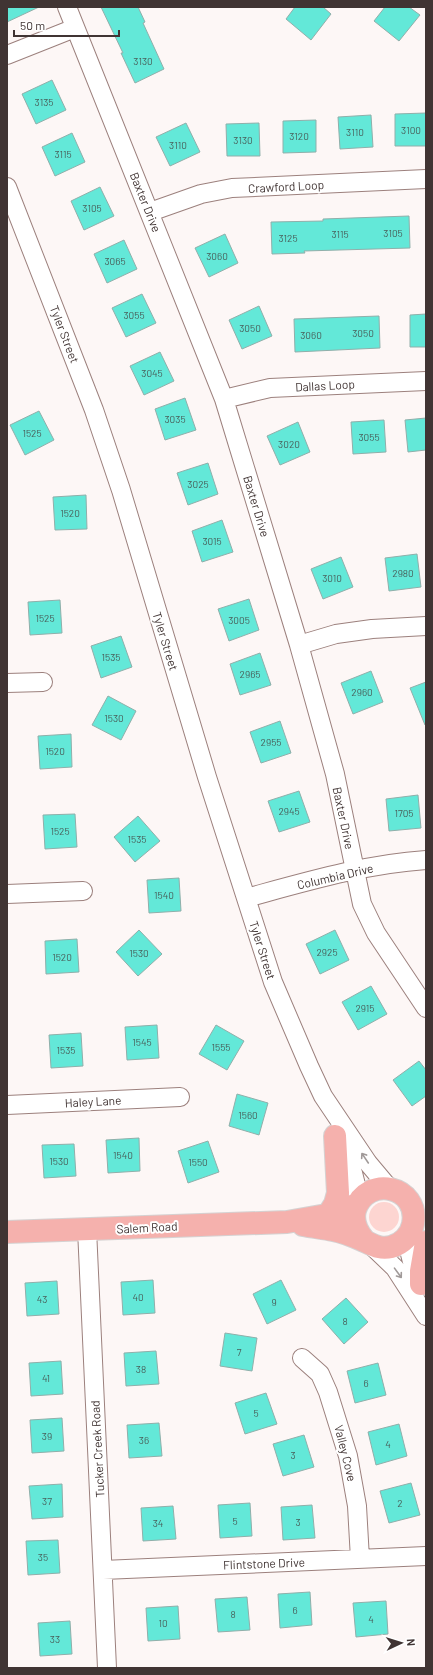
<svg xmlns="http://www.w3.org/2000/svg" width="433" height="1675" font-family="Barlow,sans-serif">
  <rect width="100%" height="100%" fill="#fdf7f6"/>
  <path fill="#fdd5d1" d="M369 1217a15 15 0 1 1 30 0a15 15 0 1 1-30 0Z"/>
  <path fill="#63e8d8" stroke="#90afaa" d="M 7,7 L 39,7 L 7,22 Z
    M 101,7 L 138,7 L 145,22 L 143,23 L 164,69 L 135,83 L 121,53 L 123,53 Z
    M 295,7 L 323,7 L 331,14 L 311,40 L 286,19 Z
    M 385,7 L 409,7 L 420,15 L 399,41 L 374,21 Z
    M 52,80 L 66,110 L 36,124 L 22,94 Z
    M 426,113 L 426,146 L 395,146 L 395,114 Z
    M 371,115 L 373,147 L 340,149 L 338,117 Z
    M 316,120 L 316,152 L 283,153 L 283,121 Z
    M 186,123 L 200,152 L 170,166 L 156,137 Z
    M 259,123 L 260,156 L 227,156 L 226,124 Z
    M 72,133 L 85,162 L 55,176 L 42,147 Z
    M 100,187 L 114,216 L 84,230 L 71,201 Z
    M 409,216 L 410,248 L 304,251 L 305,253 L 272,254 L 271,222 L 323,221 L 323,219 Z
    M 225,234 L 238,263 L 209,277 L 195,248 Z
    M 124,240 L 137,269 L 107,283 L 94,254 Z
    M 142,294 L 156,323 L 126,337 L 112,308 Z
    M 259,306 L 272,336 L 242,349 L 229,320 Z
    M 426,314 L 426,347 L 410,347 L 410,315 Z
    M 379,316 L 380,348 L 295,352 L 294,319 Z
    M 160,352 L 174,381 L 144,395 L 130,366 Z
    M 185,398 L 196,430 L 165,440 L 155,409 Z
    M 39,411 L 54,440 L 25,455 L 10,425 Z
    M 426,418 L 426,450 L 408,452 L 405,420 Z
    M 384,420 L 386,452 L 353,454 L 351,422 Z
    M 298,422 L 310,452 L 280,465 L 267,436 Z
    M 208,463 L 218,494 L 188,505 L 177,473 Z
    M 86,495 L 87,529 L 55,530 L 53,497 Z
    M 222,520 L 233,552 L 202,562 L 192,531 Z
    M 417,554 L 421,587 L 389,591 L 385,558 Z
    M 341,557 L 353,587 L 323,599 L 311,569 Z
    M 249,599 L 259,630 L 229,641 L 218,609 Z
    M 60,600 L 62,633 L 30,635 L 28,602 Z
    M 121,636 L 132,667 L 101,678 L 91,646 Z
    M 260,653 L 271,685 L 240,695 L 230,664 Z
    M 371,671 L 383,702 L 353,714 L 341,683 Z
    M 426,682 L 426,725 L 425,725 L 410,688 Z
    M 108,696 L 136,711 L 121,740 L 92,725 Z
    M 280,721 L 291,753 L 261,763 L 250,732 Z
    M 71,734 L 72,767 L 40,769 L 38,736 Z
    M 299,791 L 310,822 L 279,832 L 268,801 Z
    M 418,795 L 421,828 L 389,831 L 386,799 Z
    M 75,814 L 77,847 L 45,849 L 43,815 Z
    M 138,816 L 160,841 L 135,862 L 114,837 Z
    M 179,878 L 181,911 L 149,913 L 147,880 Z
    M 139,930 L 162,954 L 138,976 L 116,952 Z
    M 335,930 L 349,960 L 320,974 L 306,944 Z
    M 77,939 L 79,972 L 46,974 L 45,941 Z
    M 371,986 L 387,1014 L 358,1030 L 342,1002 Z
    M 157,1025 L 159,1058 L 127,1060 L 125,1027 Z
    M 216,1025 L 244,1041 L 227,1070 L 199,1054 Z
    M 81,1033 L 83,1066 L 51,1068 L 49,1035 Z
    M 419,1061 L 426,1070 L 426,1096 L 412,1106 L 393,1080 Z
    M 237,1094 L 268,1103 L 259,1135 L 229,1126 Z
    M 139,1138 L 140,1171 L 108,1173 L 106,1140 Z
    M 208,1141 L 219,1172 L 188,1183 L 178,1151 Z
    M 74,1144 L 76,1176 L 44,1178 L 42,1145 Z
    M 153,1280 L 155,1313 L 123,1315 L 121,1282 Z
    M 281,1280 L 296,1310 L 267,1324 L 253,1294 Z
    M 57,1281 L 59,1314 L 27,1316 L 25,1283 Z
    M 346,1298 L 368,1322 L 344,1344 L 322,1319 Z
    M 225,1333 L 257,1338 L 252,1371 L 220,1366 Z
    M 156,1351 L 159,1384 L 126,1386 L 124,1353 Z
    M 61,1361 L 63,1394 L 31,1396 L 29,1363 Z
    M 378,1363 L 386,1395 L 355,1403 L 347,1371 Z
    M 266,1393 L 277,1424 L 245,1434 L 235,1403 Z
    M 62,1418 L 64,1451 L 32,1453 L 30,1420 Z
    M 159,1423 L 162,1456 L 129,1458 L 127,1425 Z
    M 399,1424 L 407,1456 L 376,1465 L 368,1432 Z
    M 304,1435 L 314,1467 L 283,1476 L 273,1444 Z
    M 411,1483 L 420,1515 L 389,1523 L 380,1491 Z
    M 62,1484 L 63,1517 L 32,1519 L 29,1486 Z
    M 250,1503 L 252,1536 L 220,1538 L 218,1505 Z
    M 312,1505 L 315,1538 L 283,1540 L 281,1507 Z
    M 173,1506 L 176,1539 L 143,1541 L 141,1508 Z
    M 58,1540 L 60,1573 L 28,1575 L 26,1541 Z
    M 310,1592 L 312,1625 L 280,1628 L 278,1594 Z
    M 247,1597 L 250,1630 L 218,1632 L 215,1599 Z
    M 386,1601 L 388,1634 L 356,1637 L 353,1603 Z
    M 178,1606 L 180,1639 L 148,1641 L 146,1608 Z
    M 70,1621 L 72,1654 L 40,1656 L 38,1623 Z"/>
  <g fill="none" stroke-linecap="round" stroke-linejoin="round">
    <g stroke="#9c807d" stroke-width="20">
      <path id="minor" d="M 67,7 L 224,399 L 299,645 L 335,774 L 362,904 L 376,933 L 426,1008
        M 7,55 L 75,28
        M 7,187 L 94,410 L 121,490 L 207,777 L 273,982 L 309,1066 L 323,1096 L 368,1163 L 389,1188
        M 150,212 L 201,194 L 232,188 L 426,179
        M 224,399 L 270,388 L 426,381
        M 299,645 L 336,634 L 372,629 L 426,626
        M 7,683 L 43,682
        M 7,894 L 83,891
        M 246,898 C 305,882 365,864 426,860
        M 7,1105 L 180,1097
        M 336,1139 L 353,1173 L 360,1201
        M 87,1229 L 107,1668
        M 407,1236 C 409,1253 412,1268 421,1283
        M 371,1245 L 395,1268 L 426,1316
        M 302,1358 L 320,1374 L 328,1392 L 348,1456 L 357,1506 L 360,1559
        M 103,1570 L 426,1556"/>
    </g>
    <g stroke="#d5d2d2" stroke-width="24">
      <path id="major" d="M 328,1215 L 335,1204 L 338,1193 L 335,1136
        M 303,1225 C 313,1227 323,1228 333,1230 C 343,1232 353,1236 362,1240 C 372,1244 379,1250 391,1247 C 402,1244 411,1235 413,1224 C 420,1186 367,1174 355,1210 C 352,1222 357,1232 364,1240
        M 7,1232 L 287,1222 L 338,1213 L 357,1204
        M 421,1284 L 421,1271 L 426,1242"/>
    </g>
    <use href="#minor" stroke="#fff" stroke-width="18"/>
    <use href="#major" stroke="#f5b1ad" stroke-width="22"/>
  </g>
  <defs><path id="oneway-shaft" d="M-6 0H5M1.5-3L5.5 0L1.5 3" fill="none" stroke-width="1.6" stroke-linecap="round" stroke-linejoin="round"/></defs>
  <g stroke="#a09a99">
    <use href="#oneway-shaft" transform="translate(365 1158) rotate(-124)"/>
    <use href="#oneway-shaft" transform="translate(398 1273) rotate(54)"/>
  </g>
  <g text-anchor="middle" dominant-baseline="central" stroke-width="4" stroke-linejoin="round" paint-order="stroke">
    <g font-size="10" fill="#49615c">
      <text x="143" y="61">3130</text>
      <text x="44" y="102">3135</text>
      <text x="411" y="130">3100</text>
      <text x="355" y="132">3110</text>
      <text x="299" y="136">3120</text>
      <text x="243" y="140">3130</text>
      <text x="178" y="145">3110</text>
      <text x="63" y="154">3115</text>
      <text x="92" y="208">3105</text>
      <text x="393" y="233">3105</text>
      <text x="340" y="234">3115</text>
      <text x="288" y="238">3125</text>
      <text x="217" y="256">3060</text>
      <text x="115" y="261">3065</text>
      <text x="134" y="315">3055</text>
      <text x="250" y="328">3050</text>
      <text x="363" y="333">3050</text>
      <text x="311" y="335">3060</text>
      <text x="152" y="373">3045</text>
      <text x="175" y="419">3035</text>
      <text x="32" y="433">1525</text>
      <text x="369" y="437">3055</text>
      <text x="289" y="444">3020</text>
      <text x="198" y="484">3025</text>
      <text x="70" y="513">1520</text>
      <text x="212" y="541">3015</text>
      <text x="403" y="573">2980</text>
      <text x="332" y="578">3010</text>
      <text x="45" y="618">1525</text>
      <text x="239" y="620">3005</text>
      <text x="111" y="657">1535</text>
      <text x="250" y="674">2965</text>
      <text x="362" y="692">2960</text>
      <text x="114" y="718">1530</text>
      <text x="271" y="742">2955</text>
      <text x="55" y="751">1520</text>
      <text x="289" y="811">2945</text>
      <text x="404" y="813">1705</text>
      <text x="60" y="831">1525</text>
      <text x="137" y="839">1535</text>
      <text x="164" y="895">1540</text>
      <text x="327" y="952">2925</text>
      <text x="139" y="953">1530</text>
      <text x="62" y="957">1520</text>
      <text x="365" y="1008">2915</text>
      <text x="142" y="1042">1545</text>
      <text x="221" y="1047">1555</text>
      <text x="66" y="1050">1535</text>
      <text x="248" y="1115">1560</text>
      <text x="123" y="1155">1540</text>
      <text x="59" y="1161">1530</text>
      <text x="198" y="1162">1550</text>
      <text x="138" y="1297">40</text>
      <text x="42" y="1299">43</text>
      <text x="274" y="1302">9</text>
      <text x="345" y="1321">8</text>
      <text x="239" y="1352">7</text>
      <text x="141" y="1369">38</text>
      <text x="46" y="1378">41</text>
      <text x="366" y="1383">6</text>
      <text x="256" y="1413">5</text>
      <text x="47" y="1436">39</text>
      <text x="144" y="1440">36</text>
      <text x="388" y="1444">4</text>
      <text x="293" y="1455">3</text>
      <text x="47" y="1501">37</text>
      <text x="400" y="1503">2</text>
      <text x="235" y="1521">5</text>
      <text x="298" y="1522">3</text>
      <text x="158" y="1523">34</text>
      <text x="43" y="1557">35</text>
      <text x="295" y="1610">6</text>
      <text x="233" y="1614">8</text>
      <text x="371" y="1619">4</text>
      <text x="163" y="1623">10</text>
      <text x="55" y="1639">33</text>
    </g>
    <g font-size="12" fill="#403433" stroke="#fff">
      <text transform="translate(286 186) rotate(-3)">Crawford Loop</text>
      <text transform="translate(146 202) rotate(68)">Baxter Drive</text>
      <text transform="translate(65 334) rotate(69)">Tyler Street</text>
      <text transform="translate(325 385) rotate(-3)">Dallas Loop</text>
      <text transform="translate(257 506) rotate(73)">Baxter Drive</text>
      <text transform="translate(166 641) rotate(73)">Tyler Street</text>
      <text transform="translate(344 818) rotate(78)">Baxter Drive</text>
      <text transform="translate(335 876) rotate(-13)">Columbia Drive</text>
      <text transform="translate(263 950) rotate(72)">Tyler Street</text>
      <text transform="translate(93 1101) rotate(-3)">Haley Lane</text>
      <text transform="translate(147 1227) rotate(-3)">Salem Road</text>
      <text transform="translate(97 1449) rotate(-93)">Tucker Creek Road</text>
      <text transform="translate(346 1453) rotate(76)">Valley Cove</text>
      <text transform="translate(264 1563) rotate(-2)">Flintstone Drive</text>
    </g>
  </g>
  <rect width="433" height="1675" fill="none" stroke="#403433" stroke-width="16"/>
  <g transform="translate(401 1643) rotate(86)" stroke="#ffffff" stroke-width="3" paint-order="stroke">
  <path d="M0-3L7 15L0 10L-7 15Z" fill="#403433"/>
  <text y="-6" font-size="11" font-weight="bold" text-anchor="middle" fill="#403433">N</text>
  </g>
  <path d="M14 30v6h105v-6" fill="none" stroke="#403433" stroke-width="2"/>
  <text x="20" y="30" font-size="12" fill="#403433" stroke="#ffffff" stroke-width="3" paint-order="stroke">50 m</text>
</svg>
